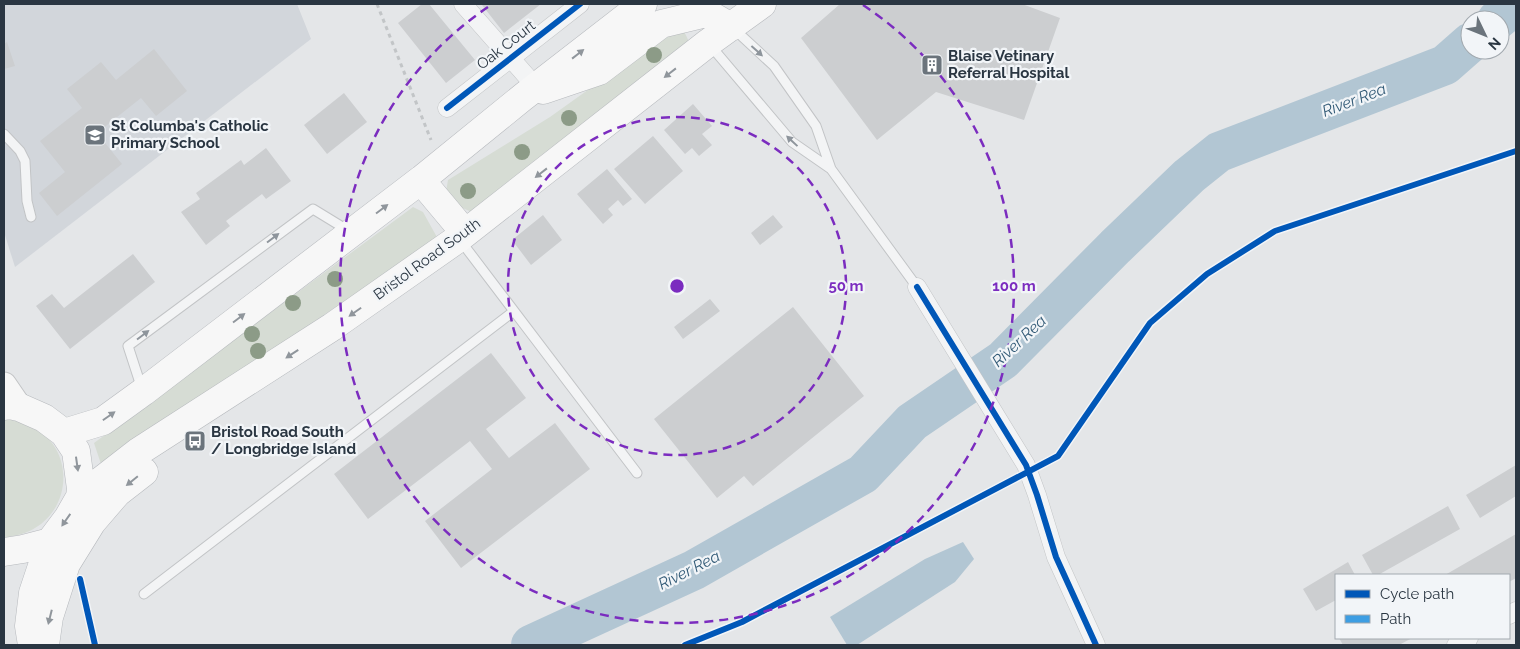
<svg xmlns="http://www.w3.org/2000/svg" width="1520" height="649" font-family="Raleway,sans-serif">
  <rect width="100%" height="100%" fill="#e4e6e8"/>
  <path fill="#d2d6db" d="M 4,4 L 297,4 L 311,39 L 15,267 L 4,232 Z"/>
  <path fill="#d6dcd4" d="M 683,29 L 691,46 L 474,213 L 458,206 L 446,192 L 448,180 L 550,117 L 662,37 Z
    M 413,207 L 423,212 L 438,239 L 101,464 L 94,443 Z
    M 4,419 C 10,420 17,420 23,422 C 86,445 72,534 4,537 Z"/>
  <path fill="#b2c6d3" d="M 963,542 L 974,559 L 955,582 L 857,645 L 847,645 L 830,617 L 925,559 Z"/>
  <g fill="none" stroke-linecap="round" stroke-linejoin="round">
    <path stroke="#b2c6d3" stroke-width="40" d="M 1497,20 L 1508,11 L 1516,8
      M 531,645 L 694,570 L 863,474 L 912,422 L 1003,360 L 1115,247 L 1189,176 L 1219,152 L 1445,65 L 1470,43"/>
  </g>
  <path fill="#ccced0" d="M 422,4 L 429,4 L 475,60 L 446,83 L 398,23 Z
    M 483,4 L 541,4 L 504,33 L 482,5 Z
    M 840,4 L 1022,4 L 1060,18 L 1024,120 L 936,92 L 877,140 L 801,38 Z
    M 7,42 L 15,66 L 4,69 L 4,44 Z
    M 154,49 L 187,91 L 156,116 L 141,98 L 97,133 L 122,164 L 57,216 L 39,193 L 65,172 L 40,141 L 82,108 L 67,89 L 101,62 L 116,80 Z
    M 344,93 L 367,122 L 327,154 L 304,125 Z
    M 693,104 L 712,126 L 702,134 L 712,145 L 699,156 L 692,148 L 685,154 L 664,130 Z
    M 653,136 L 683,171 L 645,204 L 614,169 Z
    M 266,148 L 291,181 L 266,199 L 262,194 L 226,221 L 230,226 L 206,245 L 181,212 L 200,199 L 196,193 L 241,160 L 244,165 Z
    M 607,169 L 632,199 L 623,206 L 618,200 L 608,209 L 613,215 L 603,224 L 577,194 Z
    M 543,215 L 562,240 L 531,265 L 512,240 Z
    M 773,215 L 783,227 L 760,245 L 751,233 Z
    M 133,254 L 155,282 L 70,349 L 36,306 L 52,294 L 64,308 Z
    M 710,299 L 720,311 L 683,339 L 674,327 Z
    M 793,307 L 864,396 L 753,486 L 744,476 L 717,498 L 654,419 Z
    M 491,353 L 526,398 L 486,429 L 509,458 L 555,423 L 590,469 L 461,568 L 425,521 L 492,469 L 470,441 L 368,519 L 334,474 Z
    M 1516,465 L 1516,496 L 1480,518 L 1466,495 Z
    M 1448,506 L 1460,529 L 1378,575 L 1373,575 L 1362,555 Z
    M 1516,534 L 1516,578 L 1509,582 L 1509,575 L 1445,575 Z
    M 1348,562 L 1355,575 L 1336,575 L 1336,600 L 1316,611 L 1303,589 Z
    M 1339,638 L 1412,638 L 1399,645 L 1343,645 Z"/>
  <g fill="none" stroke-linecap="round" stroke-linejoin="round">
    <g stroke="#c2c4c6" stroke-width="11">
      <path id="lane" d="M 734,29 L 774,66 L 816,126 L 831,169 L 917,287
        M 710,45 L 792,142 L 831,169
        M 4,134 L 20,151 L 25,161 L 27,201 L 31,217
        M 460,240 L 637,473
        M 142,389 L 128,346 L 313,209 L 349,231
        M 144,594 L 514,311"/>
    </g>
    <g stroke="#c2c4c6" stroke-width="19">
      <path id="street" d="M 463,4 L 536,87
        M 447,108 L 580,4
        M 917,287 L 1026,465 L 1037,495 L 1056,557 L 1096,645
        M 1509,615 L 1516,611
        M 1456,645 L 1469,638"/>
    </g>
    <g stroke="#c2c4c6" stroke-width="27">
      <path id="secondary" d="M 4,385 L 19,407"/>
    </g>
    <g stroke="#b6b9bd" stroke-width="29">
      <path id="highway" d="M 543,90 L 599,71 L 661,24 L 707,13 L 731,27
        M 422,179 L 429,190 L 465,233
        M 4,406 L 10,405 L 19,407 L 44,418 L 64,433 L 76,451 L 81,489 L 80,497 L 68,518 L 50,542 L 23,549 L 4,552
        M 64,433 L 103,421 L 143,392 L 422,179 L 523,97 L 643,4
        M 80,497 L 138,452 L 332,327 L 459,238 L 708,43 L 762,4
        M 32,645 L 29,626 L 33,593 L 50,542
        M 45,645 L 49,617 L 66,564 L 92,522 L 117,493 L 144,472"/>
    </g>
    <path stroke="#c2c5c7" stroke-width="3" stroke-dasharray="4 4" stroke-linecap="butt" d="M 377,4 L 431,140"/>
    <use href="#lane" stroke="#f3f4f5" stroke-width="9"/>
    <use href="#street" stroke="#f3f4f5" stroke-width="18"/>
    <use href="#secondary" stroke="#f7f7f7" stroke-width="25"/>
    <use href="#highway" stroke="#f7f7f7" stroke-width="28"/>
    <path stroke="#3d9ee3" stroke-width="5" stroke-dasharray="10 5" stroke-linecap="butt" d="M 787,4 L 787,5"/>
    <g stroke="#f2f5f8" stroke-width="9">
      <path id="cycleway" d="M 447,108 L 580,4
        M 917,287 L 1026,465 L 1037,495 L 1056,557 L 1096,645
        M 80,579 L 95,645
        M 685,645 L 742,622 L 1058,456 L 1150,323 L 1207,274 L 1275,231 L 1516,151"/>
    </g>
    <use href="#cycleway" stroke="#0057b8" stroke-width="6"/>
  </g>
  <g fill="#8c9b87">
    <circle cx="654" cy="55" r="8"/>
    <circle cx="569" cy="118" r="8"/>
    <circle cx="522" cy="152" r="8"/>
    <circle cx="468" cy="191" r="8"/>
    <circle cx="335" cy="279" r="8"/>
    <circle cx="293" cy="303" r="8"/>
    <circle cx="252" cy="334" r="8"/>
    <circle cx="258" cy="351" r="8"/>
  </g>
  <defs><path id="oneway-solid" d="M-6-.8H1V-3.2L6.5 0L1 3.2V.8H-6Z" transform="scale(1.25)"/></defs>
  <g fill="#8e959c">
    <use href="#oneway-solid" transform="translate(757 51) rotate(42)"/>
    <use href="#oneway-solid" transform="translate(792 141) rotate(-137)"/>
    <use href="#oneway-solid" transform="translate(273 238) rotate(-37)"/>
    <use href="#oneway-solid" transform="translate(143 335) rotate(-37)"/>
  </g>
  <g fill="#90969c">
    <use href="#oneway-solid" transform="translate(578 54) rotate(-38)"/>
    <use href="#oneway-solid" transform="translate(670 73) rotate(142)"/>
    <use href="#oneway-solid" transform="translate(541 173) rotate(142)"/>
    <use href="#oneway-solid" transform="translate(382 209) rotate(-37)"/>
    <use href="#oneway-solid" transform="translate(355 312) rotate(145)"/>
    <use href="#oneway-solid" transform="translate(239 318) rotate(-37)"/>
    <use href="#oneway-solid" transform="translate(292 354) rotate(147)"/>
    <use href="#oneway-solid" transform="translate(109 416) rotate(-35)"/>
    <use href="#oneway-solid" transform="translate(77 464) rotate(82)"/>
    <use href="#oneway-solid" transform="translate(132 481) rotate(141)"/>
    <use href="#oneway-solid" transform="translate(66 520) rotate(125)"/>
    <use href="#oneway-solid" transform="translate(50 617) rotate(104)"/>
  </g>
  <g fill="none" stroke="#7b2cbf" stroke-width="2.5" stroke-dasharray="9 6">
    <circle cx="677" cy="286" r="169"/>
    <path d="M863 5A337 337 0 1 1 491 5"/>
  </g>
  <defs>
    <g id="building-square" transform="scale(1.125)"><rect x="-9" y="-9" width="18" height="18" rx="4" fill="#6b747c" stroke="#f2f5f8"/><path d="M-4-6H4V6H1V3H-1V6H-4ZM-2.5-4.3h1.7v1.8h-1.7ZM.8-4.3h1.7v1.8H.8ZM-2.5-1h1.7V.8h-1.7ZM.8-1h1.7V.8H.8Z" fill="#fff"/></g>
    <g id="school-square" transform="scale(1.125)"><rect x="-9" y="-9" width="18" height="18" rx="4" fill="#6b747c" stroke="#f2f5f8"/><path d="M0-5L7-2L0 1L-7-2ZM-4 1L0 2.5L4 1V4Q0 6-4 4Z" fill="#fff"/></g>
    <g id="bus-square" transform="scale(1.125)"><rect x="-9" y="-9" width="18" height="18" rx="4" fill="#6b747c" stroke="#f2f5f8"/><path d="M-5-6H5V4H4V6H2V4H-2V6H-4V4H-5ZM-3.5-4V0h7V-4ZM-3.5 1.2v1.5H-2V1.2ZM2 1.2v1.5H3.5V1.2Z" fill="#fff"/></g>
  </defs>
  <g fill-rule="evenodd">
    <use href="#building-square" x="932" y="65"/>
    <use href="#school-square" x="95" y="135"/>
    <use href="#bus-square" x="195" y="441"/>
  </g>
  <g text-anchor="middle" dominant-baseline="central" stroke-width="4.5" stroke-linejoin="round" paint-order="stroke">
    <g font-size="15" fill="#2a3642" stroke="#f2f5f8">
      <text transform="translate(506 45) rotate(-38)">Oak Court</text>
      <text transform="translate(427 259) rotate(-36)">Bristol Road South</text>
    </g>
    <g font-size="15" font-weight="bold" fill="#2a3642" stroke="#f2f5f8" text-anchor="start">
      <text x="948" y="56">Blaise Vetinary<tspan x="948" dy="17">Referral Hospital</tspan></text>
      <text x="111" y="126">St Columba's Catholic<tspan x="111" dy="17">Primary School</tspan></text>
      <text x="211" y="432">Bristol Road South<tspan x="211" dy="17">/ Longbridge Island</tspan></text>
    </g>
    <g font-size="16" font-style="italic" fill="#335b77" stroke="#f2f5f8">
      <text transform="translate(1354 100) rotate(-21)">River Rea</text>
      <text transform="translate(1019 341) rotate(-43)">River Rea</text>
      <text transform="translate(689 570) rotate(-27)">River Rea</text>
    </g>
  </g>
  <circle cx="677" cy="286" r="8" fill="#7b2cbf" stroke="#f2f5f8" stroke-width="2.5"/>
  <g font-size="15" text-anchor="middle" font-weight="bold" fill="#7b2cbf" stroke="#f2f5f8" stroke-width="4.5" stroke-linejoin="round" paint-order="stroke">
    <text x="846" y="291">50 m</text>
    <text x="1014" y="291">100 m</text>
  </g>
  <rect width="1520" height="649" fill="none" stroke="#2a3642" stroke-width="10"/>
  <rect x="1335" y="574" width="175" height="65" fill="#f2f5f8" stroke="#a2a9af"/>
  <rect x="1345" y="590" width="25" height="8" fill="#0057b8" stroke="#a2a9af"/>
  <text x="1380" y="599" font-size="15" fill="#2a3642">Cycle path</text>
  <rect x="1345" y="615" width="25" height="8" fill="#3d9ee3" stroke="#a2a9af"/>
  <text x="1380" y="624" font-size="15" fill="#2a3642">Path</text>
  <g transform="translate(1485 35) rotate(133)"><circle r="24" fill="#f2f5f8" stroke="#a2a9af"/>
  <path d="M0-4L9 19L0 12L-9 19Z" fill="#6b747c"/>
  <text y="-8" font-size="14" font-weight="bold" text-anchor="middle" fill="#2a3642">N</text>
  </g>
</svg>
